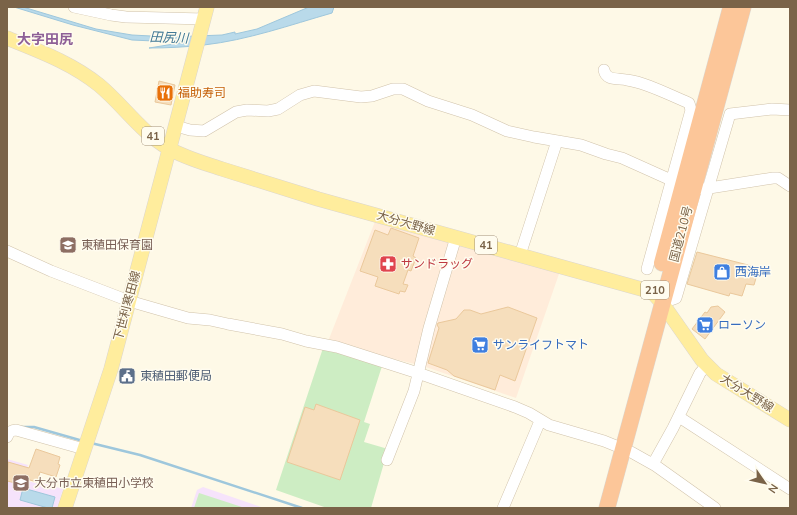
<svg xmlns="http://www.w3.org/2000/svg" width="797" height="515" font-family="'Nunito Sans','Noto Sans JP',sans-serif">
  <rect width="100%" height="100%" fill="#fef9e7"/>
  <path fill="#ffecda" d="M 376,219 L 560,271 L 516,398 L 423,366 L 382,356 L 329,339 Z"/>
  <path fill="#f6e3fb" d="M 7,459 L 28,465 L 24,480 L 39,484 L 39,482 L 63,489 L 57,508 L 7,508 Z
    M 203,487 L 264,508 L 191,508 L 197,490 Z"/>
  <path fill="#cdedc3" d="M 324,345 L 383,363 L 364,422 L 370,424 L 364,442 L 388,449 L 371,508 L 327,508 L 276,490 Z
    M 199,493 L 245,508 L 194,508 Z"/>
  <path fill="#b9daea" stroke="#9ec7dc" d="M 14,7 L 23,7 L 96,29 L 132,35 L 170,37 L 222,35 L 235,32 L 235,34 L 257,29 L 309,7 L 334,7 L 332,13 C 290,25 248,40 204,45 C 186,47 168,48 149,48 L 186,42 L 174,40 L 154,41 L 132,40 L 73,25 Z
    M 23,488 L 55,497 L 52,508 L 48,508 L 20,500 Z"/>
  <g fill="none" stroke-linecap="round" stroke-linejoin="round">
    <path stroke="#9ec7dc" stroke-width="2.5" d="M 22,427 L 34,427 L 83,441
      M 91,443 L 140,455 L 302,508"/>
  </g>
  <path fill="#f6debc" stroke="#eac89b" d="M 159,81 L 175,85 L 171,105 L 155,102 Z
    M 391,228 L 419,238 L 413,256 L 416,258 L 411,271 L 408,270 L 403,284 L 408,285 L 405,292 L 400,291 L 399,294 L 375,286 L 378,277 L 360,271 L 375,230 L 388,235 Z
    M 697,252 L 756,267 L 753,277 L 756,278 L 754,285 L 746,284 L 742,296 L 730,293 L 729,296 L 687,284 Z
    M 718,306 L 725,312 L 705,339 L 692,329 L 705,312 L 707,313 L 711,307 Z
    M 508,307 L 537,318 L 515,381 L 500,375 L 495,390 L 454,376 L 447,370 L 428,363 L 439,328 L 437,325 L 438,323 L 456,319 L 464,310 L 470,310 L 481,314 Z
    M 316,404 L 360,420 L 340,480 L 287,462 L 305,407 L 314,410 Z
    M 36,449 L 60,457 L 58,464 L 60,465 L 56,477 L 40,472 L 37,482 L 23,478 L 21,478 L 20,484 L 7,481 L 8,462 L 29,468 Z"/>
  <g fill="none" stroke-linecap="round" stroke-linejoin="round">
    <g stroke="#d1c3ab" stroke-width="12">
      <path id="minor" d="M 74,7 L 111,15 L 126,17 L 204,19
        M 604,70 C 606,81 618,78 627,80 C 648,83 669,95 689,103 L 691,110 L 647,269
        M 176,126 L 190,130 L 204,131 L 236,112 L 247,110 L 268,111 L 278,109 L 300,95 L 314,91 L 361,97 L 372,96 L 393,89 L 403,89 L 428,101 L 472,115 L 507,131 L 534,137 L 581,145 L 606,154 L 622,158 L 671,180 L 683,183
        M 703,189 L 773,178 L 778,178 L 790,186
        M 7,251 L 51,271 L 129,301 L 188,318 L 210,320 L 228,324 L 282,334 L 306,341 L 337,347 L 418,373 L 515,407 L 529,413 L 549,425 L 604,441 L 631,452 L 656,466 L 715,508
        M 520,255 L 557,141
        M 662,303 L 676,298 L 730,114 L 772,109 L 790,110
        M 679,417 L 790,489
        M 7,437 C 9,432 11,430 16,430 L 84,449
        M 387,460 L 414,391 L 429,328 L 456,237
        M 653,464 L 673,428 L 700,373 L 707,365
        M 503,508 L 540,421"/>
    </g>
    <g stroke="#dcd6cf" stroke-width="15">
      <path id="major" d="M 7,38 C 39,51 72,63 99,85 C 123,105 141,132 168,148 C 185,158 204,163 222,169 C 254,179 286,189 318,199 L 645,290 L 654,294 L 662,303 L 702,360 L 716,374 L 790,420
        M 65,508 L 111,369 L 207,7"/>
    </g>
    <g stroke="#dcd6cf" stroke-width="17">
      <path id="highway" d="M 662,263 L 731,7
        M 607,508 L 743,7"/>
    </g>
    <use href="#minor" stroke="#fff" stroke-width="11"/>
    <use href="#major" stroke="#ffed9d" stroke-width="14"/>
    <use href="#highway" stroke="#fcc699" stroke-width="16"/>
  </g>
  <defs>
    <g id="restaurant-square" transform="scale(0.9)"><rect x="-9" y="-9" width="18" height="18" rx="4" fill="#e8710a" stroke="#fffcef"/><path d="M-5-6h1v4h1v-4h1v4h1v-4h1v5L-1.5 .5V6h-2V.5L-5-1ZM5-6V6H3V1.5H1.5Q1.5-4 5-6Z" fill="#fff"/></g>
    <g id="school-square" transform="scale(0.9)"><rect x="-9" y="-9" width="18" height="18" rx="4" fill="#8d6e63" stroke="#fffcef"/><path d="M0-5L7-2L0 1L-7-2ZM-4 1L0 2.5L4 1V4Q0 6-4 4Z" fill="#fff"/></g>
    <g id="pharmacy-square" transform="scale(0.9)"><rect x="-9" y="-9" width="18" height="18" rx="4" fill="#e0444e" stroke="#fffcef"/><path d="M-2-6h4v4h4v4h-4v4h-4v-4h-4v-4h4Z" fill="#fff"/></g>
    <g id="shop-square" transform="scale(0.9)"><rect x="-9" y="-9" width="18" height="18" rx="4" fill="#3f7fe0" stroke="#fffcef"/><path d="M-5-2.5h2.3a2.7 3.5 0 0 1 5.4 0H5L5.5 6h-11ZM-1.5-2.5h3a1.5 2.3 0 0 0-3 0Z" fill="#fff"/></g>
    <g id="supermarket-square" transform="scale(0.9)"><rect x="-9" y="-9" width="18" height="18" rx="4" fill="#3f7fe0" stroke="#fffcef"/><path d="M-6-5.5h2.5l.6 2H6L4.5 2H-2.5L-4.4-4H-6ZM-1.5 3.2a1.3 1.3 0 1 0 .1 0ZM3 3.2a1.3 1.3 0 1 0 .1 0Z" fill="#fff"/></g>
    <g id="civic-square" transform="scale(0.9)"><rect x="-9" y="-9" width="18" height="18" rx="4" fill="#5c6f8a" stroke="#fffcef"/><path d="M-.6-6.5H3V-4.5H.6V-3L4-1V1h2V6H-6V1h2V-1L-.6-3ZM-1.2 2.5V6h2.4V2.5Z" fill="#fff"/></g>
  </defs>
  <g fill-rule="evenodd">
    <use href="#restaurant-square" x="165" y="93"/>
    <use href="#school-square" x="68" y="245"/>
    <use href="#pharmacy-square" x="388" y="264"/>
    <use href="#shop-square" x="722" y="272"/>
    <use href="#supermarket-square" x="705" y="325"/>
    <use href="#supermarket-square" x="480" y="345"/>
    <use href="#civic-square" x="127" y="376"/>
    <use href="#school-square" x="21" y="483"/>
  </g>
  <g text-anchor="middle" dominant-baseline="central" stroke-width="3" stroke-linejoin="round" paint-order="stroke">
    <g fill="#fffcef" stroke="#a2917a" stroke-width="1">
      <rect x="142" y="127" width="22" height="18" rx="3"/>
      <rect x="475" y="236" width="22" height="18" rx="3"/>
      <rect x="641" y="281" width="28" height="18" rx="3"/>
    </g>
    <g font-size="11" font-weight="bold" fill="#7a6348">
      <text x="153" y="136">41</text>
      <text x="486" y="245">41</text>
      <text x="655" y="290">210</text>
    </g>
    <g font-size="12" fill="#c56008" stroke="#fffcef" text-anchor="start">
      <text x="178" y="93">福助寿司</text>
    </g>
    <g font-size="12" fill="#7a6348" stroke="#fffcef">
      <text transform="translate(406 223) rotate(16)">大分大野線</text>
      <text transform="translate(681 234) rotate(-75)">国道210号</text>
      <text transform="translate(127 306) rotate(-75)">下世利寒田線</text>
      <text transform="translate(747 393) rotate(32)">大分大野線</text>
    </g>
    <g font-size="12" fill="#785e54" stroke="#fffcef" text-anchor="start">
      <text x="81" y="245">東稙田保育園</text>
      <text x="34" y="483">大分市立東稙田小学校</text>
    </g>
    <g font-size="12" fill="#be3a42" stroke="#fffcef" text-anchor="start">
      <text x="401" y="264">サンドラッグ</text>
    </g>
    <g font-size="12" fill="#366cbe" stroke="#fffcef" text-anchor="start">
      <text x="735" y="272">西海岸</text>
      <text x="718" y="325">ローソン</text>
      <text x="493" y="345">サンライフトマト</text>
    </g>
    <g font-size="12" fill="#4e5e75" stroke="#fffcef" text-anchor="start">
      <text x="140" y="376">東稙田郵便局</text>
    </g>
    <g font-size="13" font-style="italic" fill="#427996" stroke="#fffcef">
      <text transform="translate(169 38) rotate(2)">田尻川</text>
    </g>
    <g font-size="14" font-weight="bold" fill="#8e6097" stroke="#fffcef">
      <text x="45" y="39">大字田尻</text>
    </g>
  </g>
  <rect width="797" height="515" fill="none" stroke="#7a6348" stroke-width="16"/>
  <g transform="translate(765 483) rotate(124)" stroke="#fffcef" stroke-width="3" paint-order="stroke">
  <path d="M0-3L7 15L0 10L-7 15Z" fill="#7a6348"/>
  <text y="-6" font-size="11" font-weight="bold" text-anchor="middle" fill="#7a6348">N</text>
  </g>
</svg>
